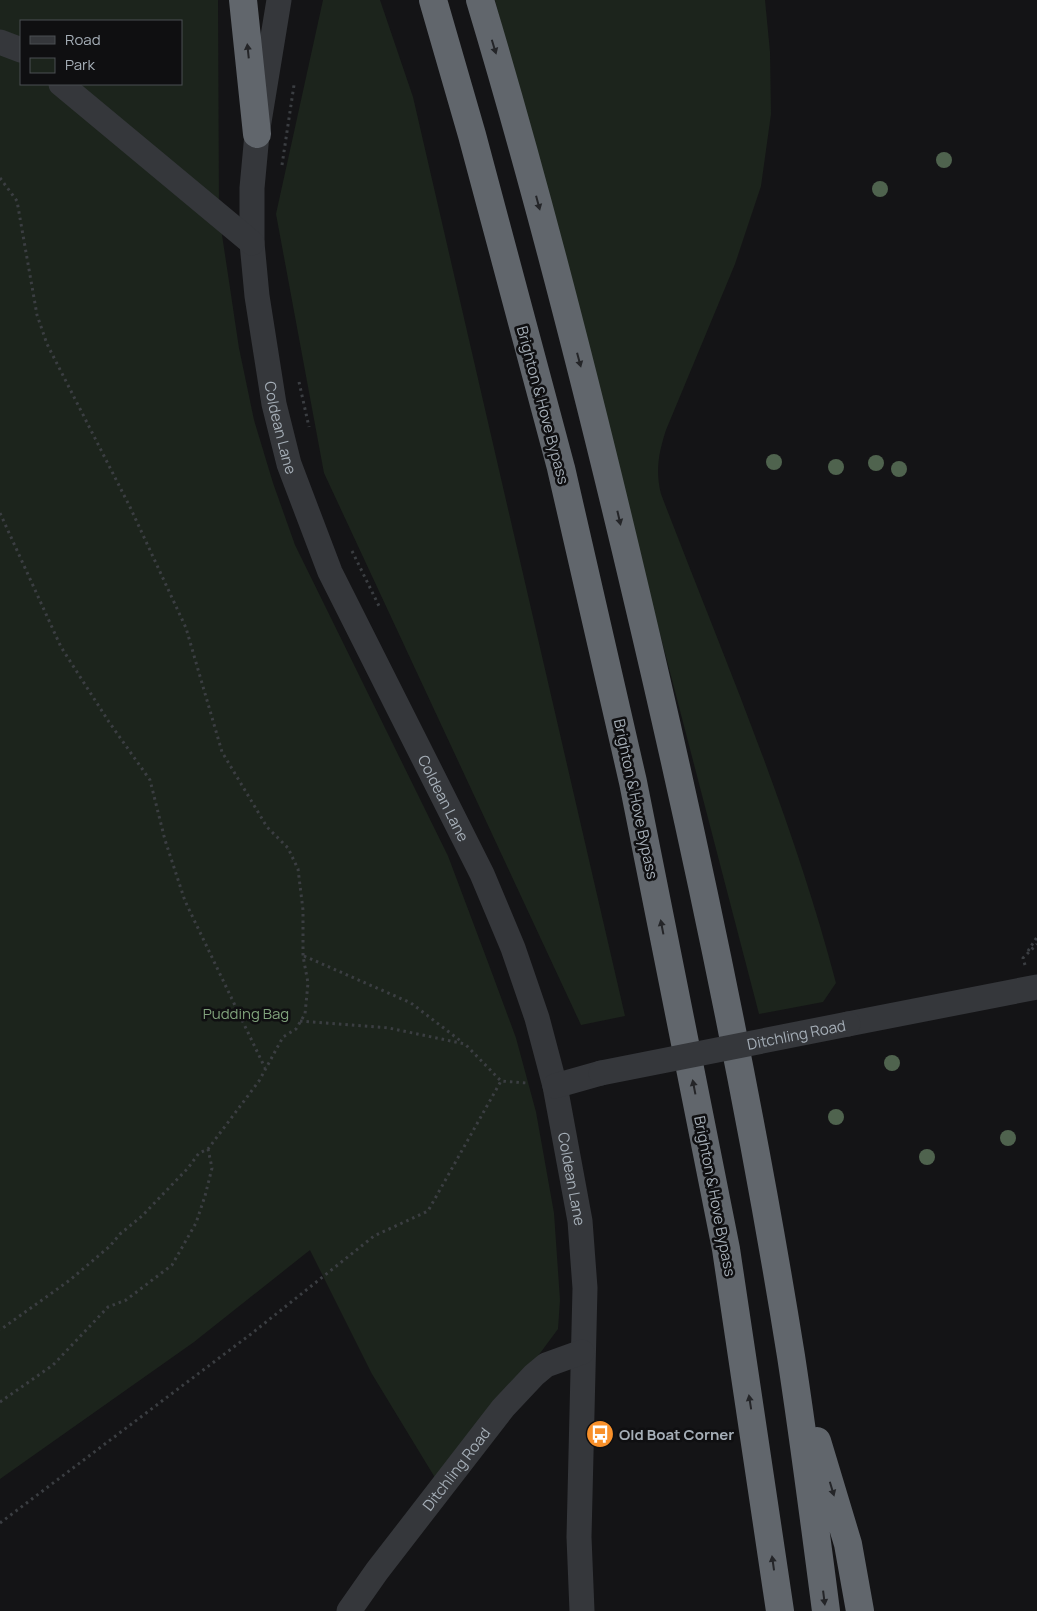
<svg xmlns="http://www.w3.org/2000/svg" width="1037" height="1611" font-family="Manrope,sans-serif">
  <rect width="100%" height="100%" fill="#141416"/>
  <path fill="#1c241c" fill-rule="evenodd" d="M 0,0 L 218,0 L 219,215 L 239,348 L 254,420 L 273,483 L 295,545 L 448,856 L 489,965 L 516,1038 L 536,1112 L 554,1213 L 560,1300 L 558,1329 L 515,1387 L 437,1481 L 372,1374 L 310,1250 L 194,1342 L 0,1479 ZM 21,21 L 181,21 L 181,84 L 21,84 Z
    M 323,0 L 380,0 L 413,97 L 625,1016 L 581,1025 L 324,473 L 276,214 Z
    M 495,0 L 765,0 L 770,52 L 771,114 L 761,186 L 735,264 L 666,430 C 659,452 655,470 661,494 C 723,656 792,815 836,983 L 823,1002 L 759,1014 Z"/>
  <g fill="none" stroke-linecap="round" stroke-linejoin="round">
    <path stroke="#3b3e42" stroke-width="3" stroke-dasharray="2.5 4" stroke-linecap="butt" d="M 282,165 L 294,85
      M 0,178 L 17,201 L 37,315 L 47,344 L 130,507 L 186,628 L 222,752 L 267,827 L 288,848 L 298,869 L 303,910 L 303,956 L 308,983 L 305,1014 L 296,1029 L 283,1037 L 259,1081 L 208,1149 L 199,1153 L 188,1168 L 142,1216 L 120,1234 L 110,1246 L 70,1280 L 0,1330
      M 299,382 L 309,427
      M 0,513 L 61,647 L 109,722 L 150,780 L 165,840 L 185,901 L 265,1068
      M 352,551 L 379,606
      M 1028,951 L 1037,937
      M 304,956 L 411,1003 L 462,1042
      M 1025,965 L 1023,958 L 1037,944
      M 300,1021 L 389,1028 L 465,1044 L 501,1081 L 527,1083
      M 0,1402 L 53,1365 L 108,1307 L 126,1300 L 172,1265 L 196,1223 L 205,1196 L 212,1168 L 208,1149
      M 0,1523 L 251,1334 L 374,1236 L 428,1211 L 501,1081"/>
    <g stroke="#35373b" stroke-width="25">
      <path id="s1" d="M 279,0 L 257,134 L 252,188 L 252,243 L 257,296 L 274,404 L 289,464 L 330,572 L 482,874 L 513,948 L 537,1018 L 555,1086 L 580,1221 L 585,1288 L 579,1537 L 582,1611"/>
      <path d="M 0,42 L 21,50"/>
      <path d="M 61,84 L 252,243"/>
      <path d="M 848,1024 L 1037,987"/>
      <path d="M 555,1086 L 601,1073"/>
      <path id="s2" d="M 349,1611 L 377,1571 L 503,1408 L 534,1375 L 546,1365 L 582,1352"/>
    </g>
    <path stroke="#61666c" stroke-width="28" d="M 243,0 L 257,134
      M 433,0 L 472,135 L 561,468 L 633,782 L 726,1249 L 780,1611
      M 480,0 C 539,196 589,394 636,593 C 696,846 750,1100 791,1356 C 804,1441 815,1526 826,1611
      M 817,1441 L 848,1544 L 860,1611"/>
    <path stroke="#35373b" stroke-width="25" id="s3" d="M 601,1073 L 848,1024"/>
  </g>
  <g fill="#4f634e">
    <circle cx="944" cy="160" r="8"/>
    <circle cx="880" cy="189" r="8"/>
    <circle cx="774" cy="462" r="8"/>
    <circle cx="876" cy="463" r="8"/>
    <circle cx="836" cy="467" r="8"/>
    <circle cx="899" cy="469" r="8"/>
    <circle cx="892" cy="1063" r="8"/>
    <circle cx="836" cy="1117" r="8"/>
    <circle cx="1008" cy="1138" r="8"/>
    <circle cx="927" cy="1157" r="8"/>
  </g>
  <defs><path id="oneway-solid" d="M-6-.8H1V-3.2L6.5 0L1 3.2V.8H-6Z" transform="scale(1.25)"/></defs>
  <g fill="#242528">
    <use href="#oneway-solid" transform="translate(494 47) rotate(73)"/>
    <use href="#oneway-solid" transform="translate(248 51) rotate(-96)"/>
    <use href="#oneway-solid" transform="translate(538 203) rotate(75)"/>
    <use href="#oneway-solid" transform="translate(579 360) rotate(75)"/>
    <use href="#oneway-solid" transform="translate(619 518) rotate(77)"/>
    <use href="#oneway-solid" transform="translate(662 927) rotate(-101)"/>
    <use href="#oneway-solid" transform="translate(694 1087) rotate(-101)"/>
    <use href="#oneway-solid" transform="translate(750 1402) rotate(-99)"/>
    <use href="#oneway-solid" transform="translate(832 1489) rotate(73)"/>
    <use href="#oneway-solid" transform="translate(773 1563) rotate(-98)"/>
    <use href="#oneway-solid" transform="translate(824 1598) rotate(83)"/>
  </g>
  <defs>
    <g id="bus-disc" transform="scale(1.4375)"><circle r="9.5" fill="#f8902a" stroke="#0f0f11"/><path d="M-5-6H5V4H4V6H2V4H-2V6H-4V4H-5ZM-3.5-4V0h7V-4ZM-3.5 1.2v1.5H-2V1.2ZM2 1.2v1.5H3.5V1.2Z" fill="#fff"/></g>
  </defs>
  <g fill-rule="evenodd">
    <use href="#bus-disc" x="600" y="1434"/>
  </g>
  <g text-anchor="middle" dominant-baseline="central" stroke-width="5" stroke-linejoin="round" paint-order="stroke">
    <g font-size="15" fill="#a5aeb7" stroke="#0f0f11">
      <text transform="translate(543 405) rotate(75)">Brighton &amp; Hove Bypass</text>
      <text stroke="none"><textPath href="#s1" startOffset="432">Coldean Lane</textPath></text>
      <text stroke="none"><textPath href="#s1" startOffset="838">Coldean Lane</textPath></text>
      <text transform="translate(636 799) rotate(78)">Brighton &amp; Hove Bypass</text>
      <text stroke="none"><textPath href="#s3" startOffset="199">Ditchling Road</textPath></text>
      <text stroke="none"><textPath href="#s1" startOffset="1242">Coldean Lane</textPath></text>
      <text transform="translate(715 1196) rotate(79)">Brighton &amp; Hove Bypass</text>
      <text stroke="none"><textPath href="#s2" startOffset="178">Ditchling Road</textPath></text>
    </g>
    <g font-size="15" fill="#80a37c" stroke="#0f0f11">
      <text x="246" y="1013">Pudding Bag</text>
    </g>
    <g font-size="15" font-weight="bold" fill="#a5aeb7" stroke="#0f0f11" text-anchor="start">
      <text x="619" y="1434">Old Boat Corner</text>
    </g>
  </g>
  <rect x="20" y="20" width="162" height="65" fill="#0f0f11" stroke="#4b4f53"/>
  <rect x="30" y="36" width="25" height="8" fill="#35373b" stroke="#4b4f53"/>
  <text x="65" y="45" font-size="15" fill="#a5aeb7">Road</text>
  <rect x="30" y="58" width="25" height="15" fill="#1c241c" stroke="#4b4f53"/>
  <text x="65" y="70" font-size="15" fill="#a5aeb7">Park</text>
</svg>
